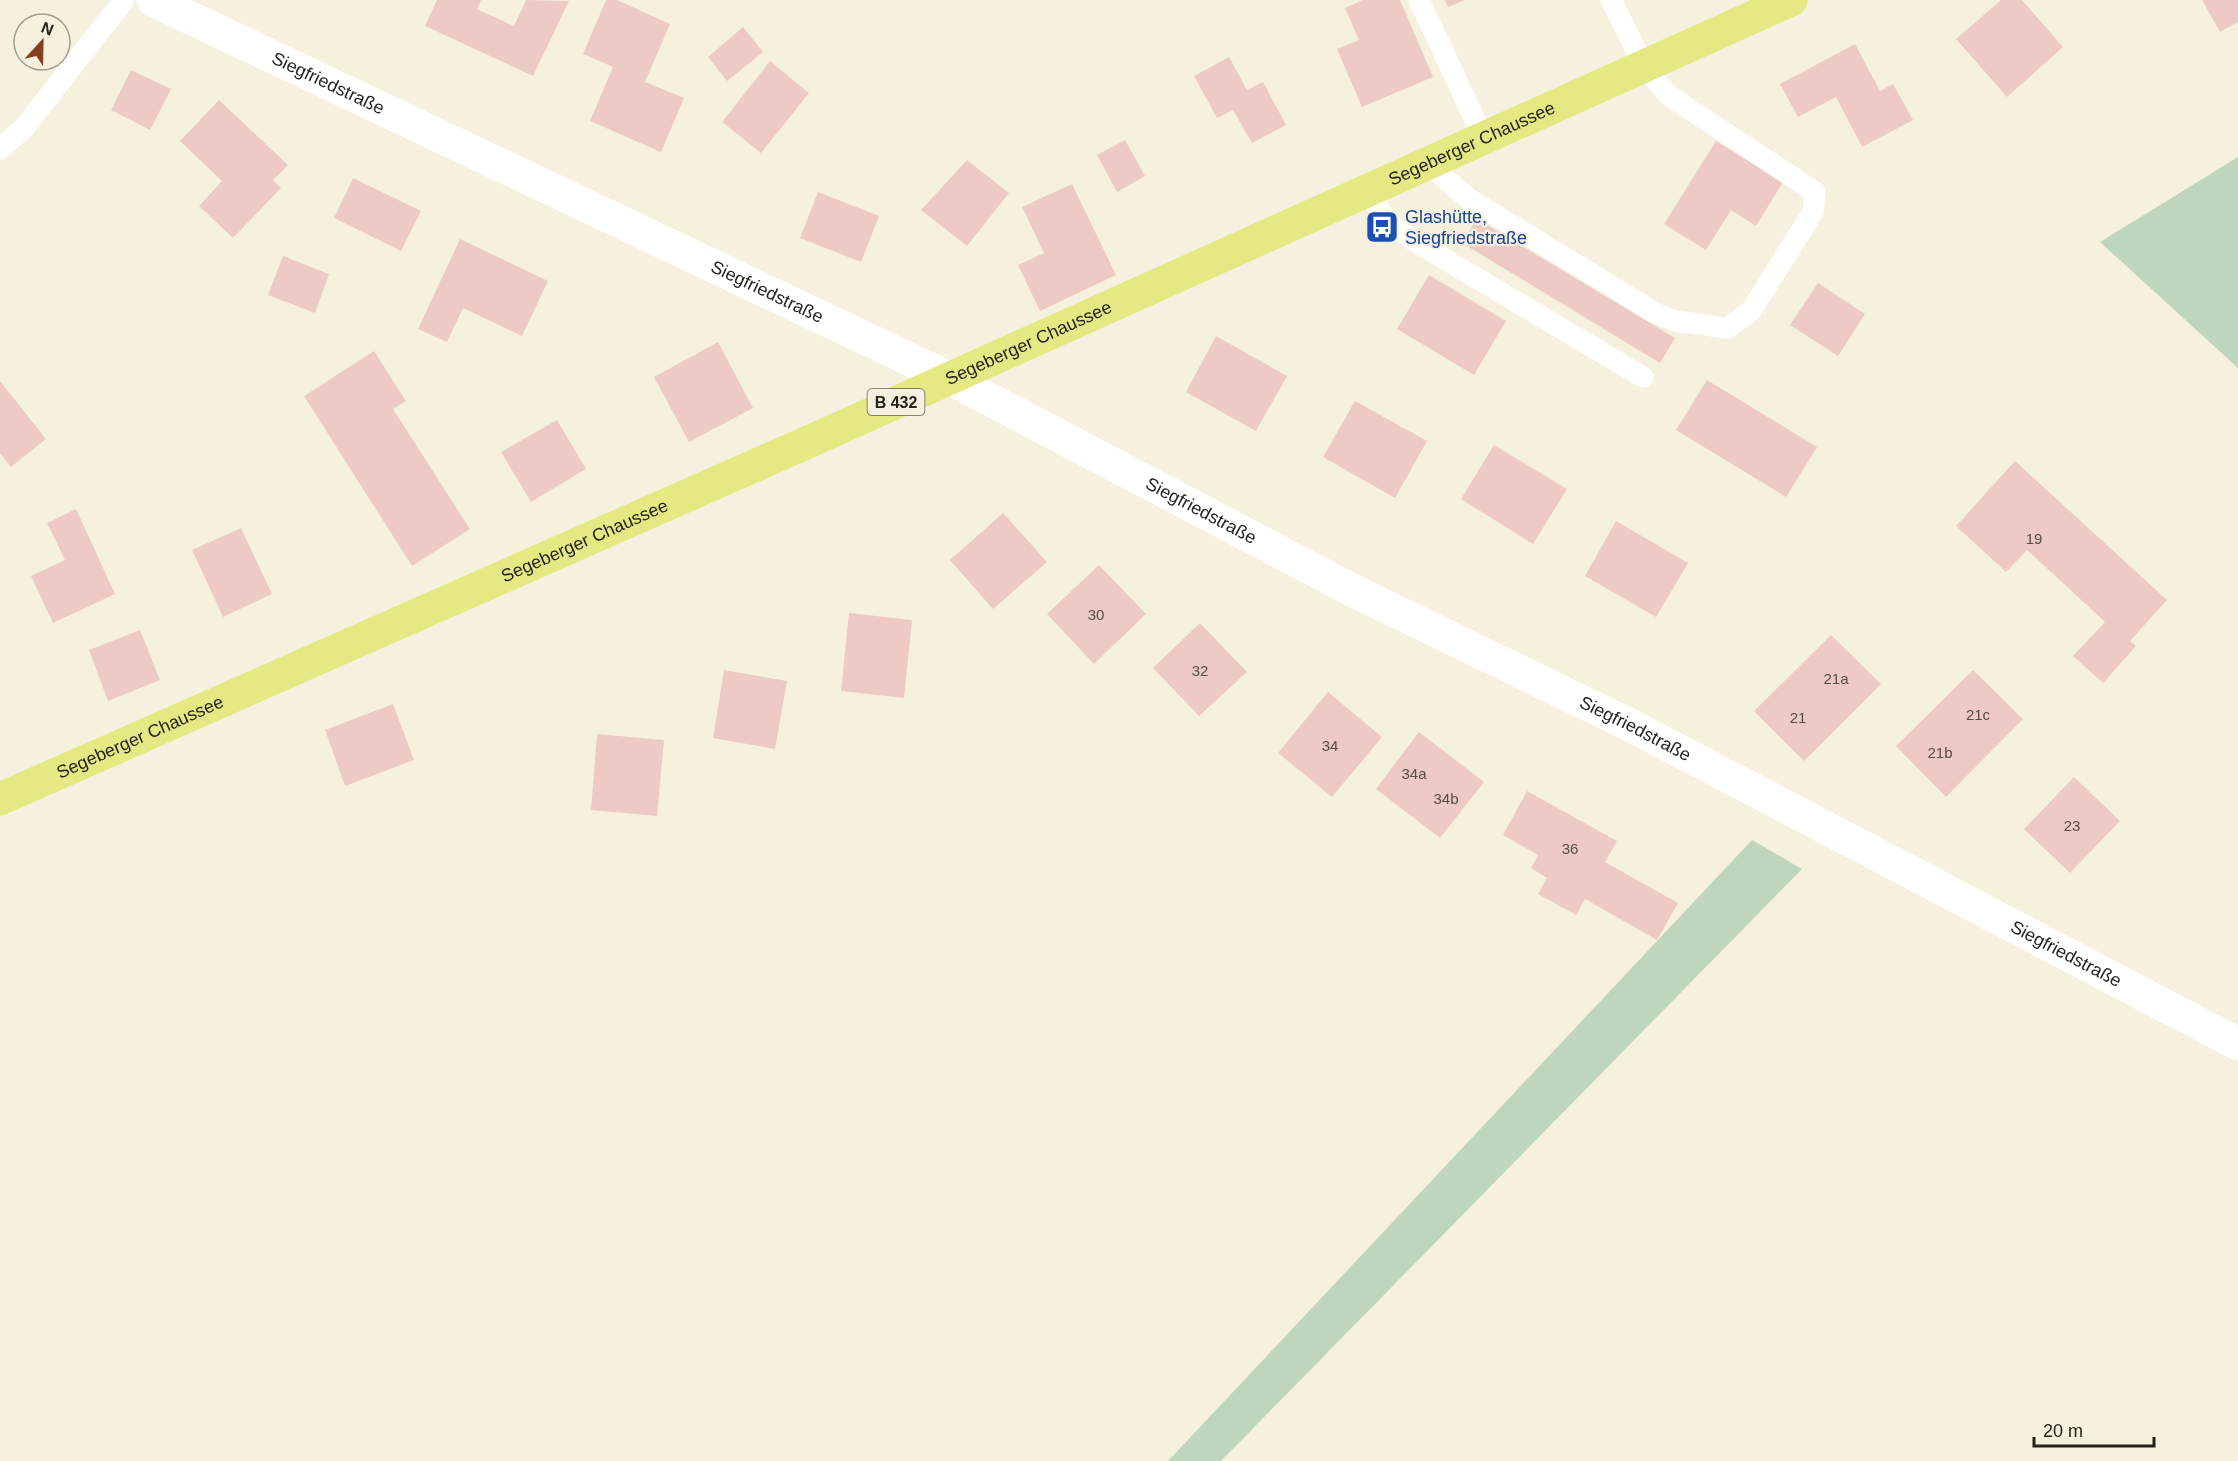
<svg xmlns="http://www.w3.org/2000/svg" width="2238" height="1461" font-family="Helvetica,sans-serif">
  <rect width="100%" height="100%" fill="#f6f1df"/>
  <path fill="#bfd5be" d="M 2238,157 L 2238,368 L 2100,242 Z
    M 1752,840 L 1802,869 L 1221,1461 L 1168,1461 Z"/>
  <path fill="#eecac6" d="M 437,0 L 481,0 L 477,9 L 514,26 L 526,0 L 569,1 L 533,76 L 425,26 Z
    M 606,0 L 617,0 L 670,24 L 645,82 L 684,98 L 661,152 L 590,121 L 613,67 L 583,54 Z
    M 1363,0 L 1400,0 L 1433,77 L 1362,107 L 1337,49 L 1359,40 L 1345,8 Z
    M 1445,0 L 1465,0 L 1448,7 Z
    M 2001,0 L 2022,0 L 2063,47 L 2007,97 L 1956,39 Z
    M 2202,0 L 2238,0 L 2238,22 L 2220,32 Z
    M 743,27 L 763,52 L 727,81 L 708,57 Z
    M 1855,44 L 1880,91 L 1893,84 L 1913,120 L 1862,147 L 1836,97 L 1798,117 L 1780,84 Z
    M 1229,57 L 1247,90 L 1263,82 L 1286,125 L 1252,143 L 1233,110 L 1217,118 L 1194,76 Z
    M 770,61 L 809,93 L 761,153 L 722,122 Z
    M 131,70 L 171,89 L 150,130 L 111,110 Z
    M 219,100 L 288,165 L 273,180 L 281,188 L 233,238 L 199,206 L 222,181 L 180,141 Z
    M 1125,140 L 1145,176 L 1117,192 L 1097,155 Z
    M 1716,141 L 1783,182 L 1756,226 L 1731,210 L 1706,250 L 1664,224 Z
    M 967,160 L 1009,193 L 967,246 L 921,210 Z
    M 353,178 L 421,211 L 401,251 L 334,218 Z
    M 1072,184 L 1116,275 L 1040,311 L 1018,265 L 1044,253 L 1022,207 Z
    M 818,192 L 879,216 L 861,262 L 800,238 Z
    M 1477,219 L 1675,338 L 1660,363 L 1462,243 Z
    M 460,239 L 548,281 L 522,336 L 463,308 L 447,342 L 418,329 Z
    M 283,256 L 329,274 L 315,313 L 268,295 Z
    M 1429,275 L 1506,321 L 1474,375 L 1397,329 Z
    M 1818,283 L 1865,314 L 1838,356 L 1790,325 Z
    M 1216,336 L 1287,376 L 1256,431 L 1186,392 Z
    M 718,342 L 753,408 L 689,442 L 654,377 Z
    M 374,351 L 406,401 L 393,409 L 470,529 L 412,566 L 304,396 Z
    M 1707,380 L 1817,447 L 1786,497 L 1676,430 Z
    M 0,381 L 46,439 L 11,467 L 0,453 Z
    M 1355,401 L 1427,441 L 1395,498 L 1323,457 Z
    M 557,420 L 586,469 L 531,502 L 501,452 Z
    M 1494,445 L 1567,489 L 1533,544 L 1461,499 Z
    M 2015,461 L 2167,600 L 2130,641 L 2136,646 L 2103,683 L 2073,656 L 2105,622 L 2027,550 L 2006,572 L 1956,526 Z
    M 76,509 L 115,594 L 53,623 L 31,576 L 65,560 L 47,523 Z
    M 1003,513 L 1047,562 L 993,609 L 950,560 Z
    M 1616,521 L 1688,563 L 1656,617 L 1585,576 Z
    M 241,528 L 272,594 L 223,617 L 192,550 Z
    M 1099,565 L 1146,614 L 1094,664 L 1047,614 Z
    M 849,613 L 912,620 L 904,698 L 841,691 Z
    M 1200,623 L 1247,672 L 1199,716 L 1153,668 Z
    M 140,630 L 160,680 L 108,701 L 89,650 Z
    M 1831,635 L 1881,684 L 1804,761 L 1754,711 Z
    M 724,670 L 787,681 L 775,749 L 713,738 Z
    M 1973,670 L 2023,719 L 1946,797 L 1896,746 Z
    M 1328,692 L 1382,737 L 1332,797 L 1278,753 Z
    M 393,704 L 414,760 L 345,786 L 325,730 Z
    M 1419,732 L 1484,782 L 1440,838 L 1376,789 Z
    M 597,734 L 664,740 L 657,816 L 591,810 Z
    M 2074,777 L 2120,821 L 2070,873 L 2024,829 Z
    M 1527,791 L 1617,841 L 1605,862 L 1678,903 L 1657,940 L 1585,899 L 1576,915 L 1538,894 L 1547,878 L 1531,868 L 1538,855 L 1503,835 Z"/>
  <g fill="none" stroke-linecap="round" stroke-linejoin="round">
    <path stroke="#fff" stroke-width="21" d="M 1419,0 L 1484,139
      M 0,149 L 24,128 L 124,0
      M 1428,164 L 1469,199 L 1657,314 L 1676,321 L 1727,328 L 1751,311 L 1813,212 L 1815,192 L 1668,95 L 1644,66 L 1611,0
      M 1366,192 L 1391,225 L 1416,242 L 1643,377"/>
    <path stroke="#fff" stroke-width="33" id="s1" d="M 153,0 L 949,378 L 1354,591 L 1632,726 L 2238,1044"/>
    <path stroke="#e6e983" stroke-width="33" id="s2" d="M 0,799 L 815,439 L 1791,0"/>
  </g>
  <defs>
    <g id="bus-square" transform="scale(1.725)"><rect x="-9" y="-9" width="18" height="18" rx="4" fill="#1a4fb4" stroke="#f6f1df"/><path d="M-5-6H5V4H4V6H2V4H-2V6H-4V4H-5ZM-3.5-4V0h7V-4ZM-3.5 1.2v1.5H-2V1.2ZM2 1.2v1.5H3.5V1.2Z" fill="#fff"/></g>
  </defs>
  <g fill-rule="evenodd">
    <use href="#bus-square" x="1382" y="227"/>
  </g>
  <g text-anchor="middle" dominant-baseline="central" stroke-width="4.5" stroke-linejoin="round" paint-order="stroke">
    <g font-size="15" fill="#574d46">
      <text x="2034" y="538">19</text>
      <text x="1096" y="614">30</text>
      <text x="1200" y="670">32</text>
      <text x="1836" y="678">21a</text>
      <text x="1978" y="714">21c</text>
      <text x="1798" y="717">21</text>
      <text x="1330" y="745">34</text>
      <text x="1940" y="752">21b</text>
      <text x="1414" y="773">34a</text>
      <text x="1446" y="798">34b</text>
      <text x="2072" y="825">23</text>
      <text x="1570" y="848">36</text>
    </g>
    <rect fill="#f6f1df" stroke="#646156" stroke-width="1.5" x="867.5" y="389" width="57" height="26" rx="4.5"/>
    <g font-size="16" font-weight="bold" fill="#25231c">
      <text x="896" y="402">B 432</text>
    </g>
    <g font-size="18" fill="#25231c" stroke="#f6f1df">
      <text stroke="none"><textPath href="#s1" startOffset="194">Siegfriedstraße</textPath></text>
      <text stroke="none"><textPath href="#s2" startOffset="1611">Segeberger Chaussee</textPath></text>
      <text stroke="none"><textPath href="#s1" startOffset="680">Siegfriedstraße</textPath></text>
      <text stroke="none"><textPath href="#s2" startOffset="1125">Segeberger Chaussee</textPath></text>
      <text stroke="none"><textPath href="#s1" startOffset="1166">Siegfriedstraße</textPath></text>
      <text stroke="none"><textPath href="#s2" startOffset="639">Segeberger Chaussee</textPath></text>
      <text stroke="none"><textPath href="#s1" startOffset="1652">Siegfriedstraße</textPath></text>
      <text stroke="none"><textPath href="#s2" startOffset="153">Segeberger Chaussee</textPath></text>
      <text stroke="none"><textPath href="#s1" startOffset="2138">Siegfriedstraße</textPath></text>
    </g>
    <g font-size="18" fill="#164399" stroke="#f6f1df" text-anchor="start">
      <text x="1405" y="217">Glashütte,<tspan x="1405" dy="21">Siegfriedstraße</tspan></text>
    </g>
  </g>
  <g transform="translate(42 42) rotate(22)"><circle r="28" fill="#f6f1df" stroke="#a29f91" stroke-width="1.5"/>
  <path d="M0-4.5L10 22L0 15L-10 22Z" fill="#863e1e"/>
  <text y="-9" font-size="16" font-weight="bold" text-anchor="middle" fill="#25231c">N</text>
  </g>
  <path d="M2034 1437v9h120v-9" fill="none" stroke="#25231c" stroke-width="3"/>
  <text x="2043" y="1437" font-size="18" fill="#25231c" stroke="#f6f1df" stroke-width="4.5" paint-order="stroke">20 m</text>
</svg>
